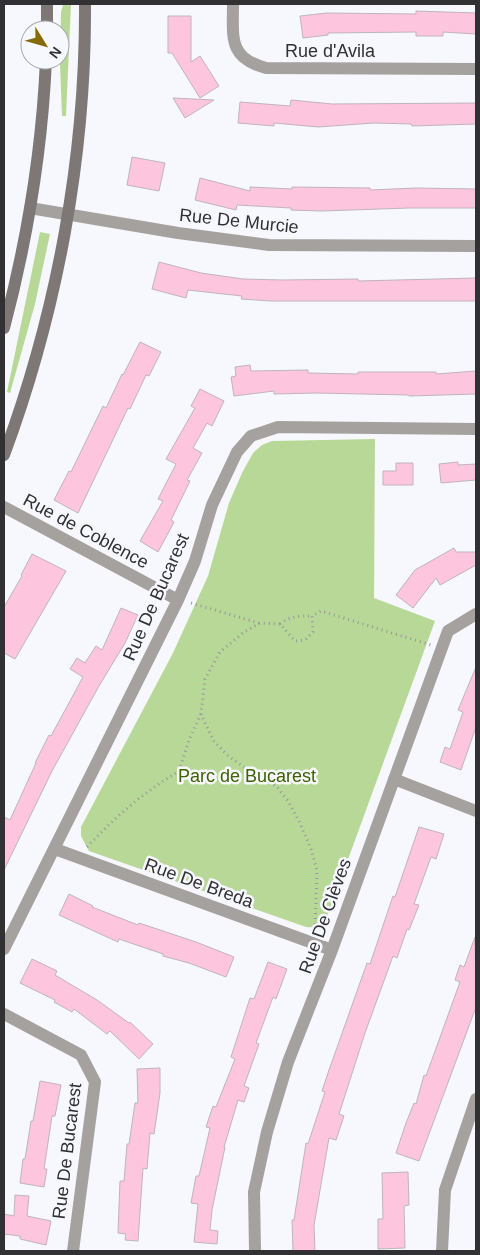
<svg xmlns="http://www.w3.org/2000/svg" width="480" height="1255" font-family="Arial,sans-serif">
  <rect width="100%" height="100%" fill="#f7f7fe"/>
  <path fill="#b8d897" d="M 62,4 L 71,4 L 66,116 L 62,116 L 60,64 L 61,11 L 63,6 Z
    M 40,232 L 50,234 L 35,304 L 10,393 L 7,392 Z
    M 375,439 L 374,598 L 435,621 L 327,917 C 321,925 317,928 306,927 L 89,851 L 81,836 L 81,827 L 173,653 L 208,576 L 229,503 L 242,473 L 253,453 L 262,445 L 272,441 Z"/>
  <path fill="#fec5df" stroke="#beb5b9" d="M 416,11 L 476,13 L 476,34 L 443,32 L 443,36 L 416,36 L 416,32 L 328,33 L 328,35 L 303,38 L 300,16 L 327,13 L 416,14 Z
    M 168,16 L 191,16 L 191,62 L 200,56 L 219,86 L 200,98 L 172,53 L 168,53 Z
    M 173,98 L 214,100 L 185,118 Z
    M 291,100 L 332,104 L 476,103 L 476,124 L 412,126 L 411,124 L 374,123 L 318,127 L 274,123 L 274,126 L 238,123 L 240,102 L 290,106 Z
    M 132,157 L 165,163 L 159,191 L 127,185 Z
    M 200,178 L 250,191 L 250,187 L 292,189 L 292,187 L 370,188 L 370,190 L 416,188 L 476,189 L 476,208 L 409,208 L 322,211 L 291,210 L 291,208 L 237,205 L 236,210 L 195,200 Z
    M 159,262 L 201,273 L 243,279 L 283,280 L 358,279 L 358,281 L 476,278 L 476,301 L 271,301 L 241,299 L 242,296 L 188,290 L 186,298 L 152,289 Z
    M 140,342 L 161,352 L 149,376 L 146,375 L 130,409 L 128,408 L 78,513 L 54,500 L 69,471 L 71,472 L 103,406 L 106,408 L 122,374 L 123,375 Z
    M 250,365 L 251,371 L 308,370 L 308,373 L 358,374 L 358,372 L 436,372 L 436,374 L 476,371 L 476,394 L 409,396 L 408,395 L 316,393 L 274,394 L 274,391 L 234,396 L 231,377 L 236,376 L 235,367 Z
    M 200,389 L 224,401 L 212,426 L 207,423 L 193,448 L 202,453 L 187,480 L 190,481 L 171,520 L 174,522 L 158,552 L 140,541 L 163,501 L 158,499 L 176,464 L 166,459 L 195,408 L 191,406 Z
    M 458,462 L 458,465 L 476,464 L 476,480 L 441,483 L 439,464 Z
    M 396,463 L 413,463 L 413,485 L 383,485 L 383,471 L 396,471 Z
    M 454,548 L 456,552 L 476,552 L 476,565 L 440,585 L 436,578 L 413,608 L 396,595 L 415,570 Z
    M 32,554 L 66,571 L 15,659 L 4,653 L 4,607 L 22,576 L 21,575 Z
    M 121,608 L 138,615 L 125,643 L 99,686 L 52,771 L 4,870 L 4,817 L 10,820 L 36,763 L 35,763 L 49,735 L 51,736 L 83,677 L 70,669 L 77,658 L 85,663 L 96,646 L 102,650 Z
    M 476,667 L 476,727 L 461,770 L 440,762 L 445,747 L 450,749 L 463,712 L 458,710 Z
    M 419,827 L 444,834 L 436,859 L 431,857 L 414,904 L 419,905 L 409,930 L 407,929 L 397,958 L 393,956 L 365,1033 L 339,1114 L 344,1116 L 336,1140 L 329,1138 L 314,1225 L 315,1251 L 293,1251 L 292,1220 L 294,1220 L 306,1143 L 308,1144 L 325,1092 L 322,1091 L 329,1070 L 367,963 L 370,964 L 393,896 L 395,897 Z
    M 69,894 L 93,906 L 92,907 L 138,925 L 139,923 L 196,942 L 234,957 L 226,977 L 189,963 L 163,956 L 163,954 L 119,939 L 118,942 L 59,915 Z
    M 475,937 L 476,1007 L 419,1161 L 396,1153 L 406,1123 L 414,1103 L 416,1104 L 424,1075 L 426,1076 L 460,982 L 455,980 L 460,965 L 464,967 Z
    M 32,959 L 57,971 L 55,975 L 97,1000 L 129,1023 L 130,1022 L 153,1044 L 139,1059 L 110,1031 L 107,1034 L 74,1009 L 72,1012 L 54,1002 L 55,1000 L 20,983 Z
    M 268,962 L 287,969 L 276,999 L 273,997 L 256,1043 L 259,1044 L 244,1086 L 249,1088 L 244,1102 L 238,1100 L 224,1147 L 225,1147 L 212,1210 L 210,1230 L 218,1231 L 217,1244 L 194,1242 L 198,1204 L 191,1203 L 196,1176 L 199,1176 L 210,1128 L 206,1127 L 213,1106 L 216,1107 L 235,1059 L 231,1057 L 250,998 L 254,999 Z
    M 160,1068 L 160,1093 L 154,1134 L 150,1133 L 147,1169 L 143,1168 L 138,1241 L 125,1240 L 126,1234 L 118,1233 L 120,1181 L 124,1181 L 127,1144 L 129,1144 L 135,1103 L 138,1103 L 137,1069 Z
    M 40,1081 L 61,1085 L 55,1116 L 52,1116 L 44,1169 L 47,1169 L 44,1187 L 20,1183 L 23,1159 L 25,1159 L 31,1121 L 33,1121 Z
    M 408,1172 L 409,1205 L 404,1206 L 405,1248 L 378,1249 L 378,1219 L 383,1219 L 382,1173 Z
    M 15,1195 L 29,1196 L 27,1216 L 51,1221 L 46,1245 L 20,1239 L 20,1236 L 4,1234 L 4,1214 L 14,1216 Z"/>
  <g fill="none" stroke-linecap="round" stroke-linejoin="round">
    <path stroke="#98989d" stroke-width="3" stroke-dasharray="1 4" stroke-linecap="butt" d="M 191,603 L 259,623
      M 280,624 C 290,616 299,616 312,616
      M 87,847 C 115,817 144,792 179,771 L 189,740 L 201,714
      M 315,929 L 317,871 L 311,849 L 299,821 L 288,801 L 277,787 L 245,768 L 227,755 L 213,740 L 201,714 L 205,679 L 220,652 L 244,632 L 260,623 L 280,624 L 295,641 L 305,640 L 313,632 L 312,616 L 321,611 L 431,645"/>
    <path stroke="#a5a19f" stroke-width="12" d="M 233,4 C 233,37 228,58 266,68 L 476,69
      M 30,208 L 178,233 L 269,245 L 476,246
      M 4,507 L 178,600
      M 394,779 L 476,811
      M 55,849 L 332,950
      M 4,949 L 178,600 L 195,561 L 212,505 L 237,452 L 251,436 L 278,427 L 476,429
      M 4,1014 L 81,1055 L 95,1082 L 73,1251
      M 255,1251 L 254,1192 L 267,1132 L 288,1062 L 332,950 L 448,631 L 476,614
      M 442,1251 L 445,1190 L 476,1099"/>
    <path stroke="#7d7875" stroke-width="12" d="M 47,30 L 47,4
      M 4,328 C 27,241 42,150 46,60
      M 4,455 C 57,312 86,156 85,4"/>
  </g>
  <g text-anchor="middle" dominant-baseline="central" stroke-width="5" stroke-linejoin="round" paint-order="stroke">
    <g font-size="18" fill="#313134" stroke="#f7f7fe">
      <text x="330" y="51">Rue d'Avila</text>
      <text transform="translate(239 221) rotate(6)">Rue De Murcie</text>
      <text transform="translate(86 531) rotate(28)">Rue de Coblence</text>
      <text transform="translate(156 597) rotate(-66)">Rue De Bucarest</text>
      <text transform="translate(199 883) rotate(20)">Rue De Breda</text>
      <text transform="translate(325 916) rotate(-70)">Rue De Clèves</text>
      <text transform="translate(67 1151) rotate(-83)">Rue De Bucarest</text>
    </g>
    <g font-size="18" fill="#3f6100" stroke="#f7f7fe">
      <text x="247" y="776">Parc de Bucarest</text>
    </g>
  </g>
  <rect width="480" height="1255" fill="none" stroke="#313134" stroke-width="10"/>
  <g transform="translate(45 45) rotate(127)"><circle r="24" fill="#f7f7fe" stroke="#a8a8ad"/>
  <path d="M0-4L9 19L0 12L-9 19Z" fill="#866c09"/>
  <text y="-8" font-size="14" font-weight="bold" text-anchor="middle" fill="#313134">N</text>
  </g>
</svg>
